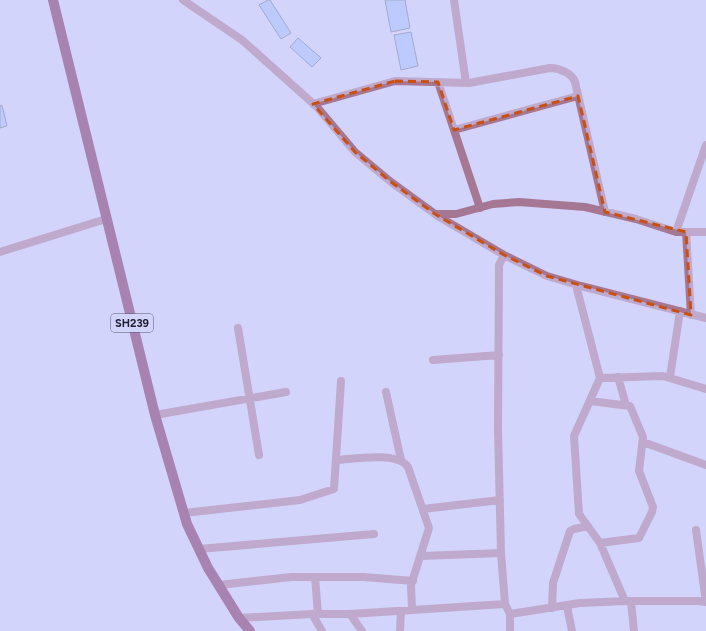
<svg xmlns="http://www.w3.org/2000/svg" width="706" height="631" font-family="Figtree,sans-serif">
  <rect width="100%" height="100%" fill="#d3d4fc"/>
  <path fill="#9fbffe" stroke="#687899" d="M 268,0 L 270,0 L 291,33 L 281,39 L 259,5 Z
    M 385,0 L 405,0 L 410,28 L 391,32 Z
    M 411,32 L 418,66 L 401,70 L 394,35 Z
    M 298,38 L 321,58 L 312,67 L 290,47 Z
    M 2,105 L 7,126 L 0,128 L 0,106 Z"/>
  <g fill="none" stroke-linecap="round" stroke-linejoin="round">
    <path stroke="#a67792" stroke-width="8" d="M 183,0 L 242,40 L 317,107 L 355,152 L 391,182 L 435,214 L 456,214 L 493,204 L 519,202 L 585,207 L 636,219 L 676,232 L 706,232
      M 454,0 L 466,83
      M 438,82 L 480,208
      M 313,104 L 395,81 L 469,83 L 550,68 C 559,68 572,73 575,82 L 605,212
      M 454,130 L 578,96
      M 436,215 L 504,255 L 547,276 L 581,286 L 706,318
      M 676,232 L 706,145
      M 686,232 L 691,315
      M 0,252 L 106,219
      M 504,255 L 499,265 L 498,429 L 501,553 L 505,604 L 510,614 L 510,631
      M 576,285 L 600,378 L 574,436 L 579,514 L 600,543 L 625,601
      M 238,328 L 259,455
      M 433,360 L 499,355
      M 618,377 L 626,405
      M 670,377 L 680,311
      M 600,378 L 663,376 L 706,389
      M 386,392 L 401,460
      M 590,401 L 630,406 L 643,437 L 639,471 L 653,507 L 652,512 L 639,538 L 600,543
      M 155,415 L 286,392
      M 643,442 L 706,465
      M 337,460 C 354,459 397,451 408,467 L 429,528 L 411,585 L 412,610
      M 423,509 L 500,500
      M 184,513 L 300,500 L 334,489 L 341,381
      M 696,530 L 706,602
      M 199,549 L 374,534
      M 421,556 L 501,553
      M 315,577 L 318,614
      M 219,585 L 291,577 L 364,577 L 413,581
      M 631,602 L 634,631
      M 567,606 L 572,631
      M 552,608 L 553,583 L 570,531 L 574,529 L 588,526
      M 312,614 L 322,631
      M 350,614 L 362,631
      M 510,614 L 580,603 L 625,601 L 698,601 L 706,602
      M 239,618 L 312,614 L 350,614 L 505,604
      M 400,631 L 401,611"/>
    <path stroke="#731f57" stroke-width="10" d="M 53,0 L 155,415 L 187,524 L 208,568 L 239,618 L 250,631"/>
  </g>
  <path d="M0 0H706V631H0ZM 395,81 L 438,82 L 454,130 L 578,96 L 605,212 L 686,232 L 691,315 L 547,276 L 504,255 L 435,214 L 391,182 L 355,152 L 313,104 Z" fill="#d3d4fc" fill-opacity=".55" fill-rule="evenodd"/>
  <path fill="none" stroke="#ca5011" stroke-width="3" stroke-dasharray="8 5" stroke-linejoin="round" d="M 395,81 L 438,82 L 454,130 L 578,96 L 605,212 L 686,232 L 691,315 L 547,276 L 504,255 L 435,214 L 391,182 L 355,152 L 313,104 Z"/>
  <g text-anchor="middle" dominant-baseline="central" stroke-width="3" stroke-linejoin="round" paint-order="stroke">
    <rect fill="#d3d4fc" stroke="#54556a" stroke-width="1" x="111" y="314" width="42" height="18" rx="3"/>
    <g font-size="11" font-weight="bold" fill="#1e1e2c">
      <text x="132" y="323">SH239</text>
    </g>
  </g>
</svg>
